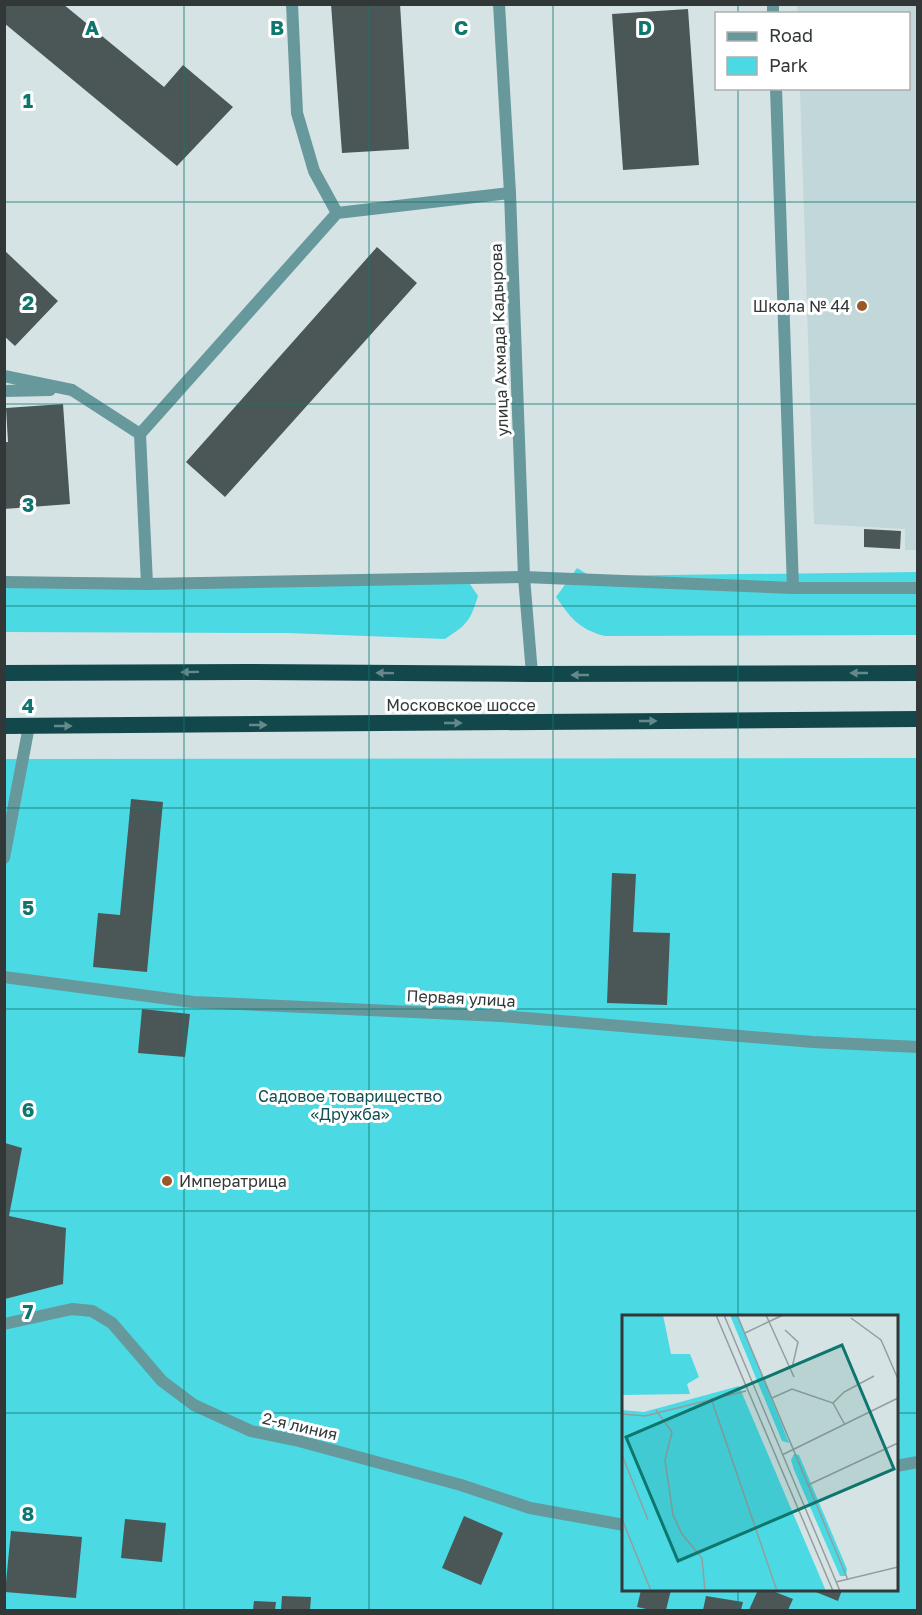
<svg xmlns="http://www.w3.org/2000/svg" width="922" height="1615" font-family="'Golos Text',sans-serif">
  <rect width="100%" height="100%" fill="#d6e3e4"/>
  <path fill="#c1d7d9" d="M 797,5 L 917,5 L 917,550 L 905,550 L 905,529 L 814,524 L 800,89 L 908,88 L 908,14 L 797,13 Z"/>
  <path fill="#4bd9e3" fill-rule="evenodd" d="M 577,568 L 590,576 L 917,572 L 917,635 L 605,636 C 578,629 571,618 556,597 Z
    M 5,577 L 457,580 L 470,584 L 478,596 C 470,621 468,624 445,639 L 287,633 L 5,632 Z
    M 917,758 L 917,1610 L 5,1610 L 4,759 ZM 624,1316 L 896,1316 L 896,1590 L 624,1590 Z"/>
  <path fill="#4b5757" d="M 4,4 L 63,4 L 164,87 L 183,65 L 233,107 L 177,166 L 4,23 Z
    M 331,4 L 400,4 L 409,149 L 342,153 Z
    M 688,9 L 699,165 L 623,170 L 612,14 Z
    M 377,247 L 417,283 L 225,497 L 186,462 Z
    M 4,250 L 58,301 L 15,346 L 4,336 Z
    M 63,404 L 70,504 L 4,509 L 4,442 L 8,442 L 6,408 Z
    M 864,529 L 901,531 L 900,549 L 864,547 Z
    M 131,799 L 163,802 L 147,972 L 93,967 L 98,913 L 120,915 Z
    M 612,873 L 636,874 L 633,932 L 670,933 L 667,1005 L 607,1003 Z
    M 142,1009 L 190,1014 L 185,1057 L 138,1053 Z
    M 5,1143 L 22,1148 L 9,1216 L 66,1228 L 63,1284 L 5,1299 Z
    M 464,1516 L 503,1533 L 481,1585 L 442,1568 Z
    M 125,1519 L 166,1523 L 162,1562 L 121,1558 Z
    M 11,1531 L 82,1537 L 76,1598 L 5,1592 Z
    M 641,1590 L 671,1590 L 666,1610 L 651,1610 L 637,1607 Z
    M 758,1590 L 770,1590 L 793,1599 L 788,1610 L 749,1610 Z
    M 811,1590 L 842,1590 L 838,1601 Z
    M 282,1596 L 311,1597 L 310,1610 L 281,1610 Z
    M 706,1596 L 743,1602 L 741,1610 L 703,1610 Z
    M 254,1601 L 276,1602 L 275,1610 L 253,1610 Z"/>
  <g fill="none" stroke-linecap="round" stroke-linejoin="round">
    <path stroke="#66989c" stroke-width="12" d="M 292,4 L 297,113 L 314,171 L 337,213
      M 4,376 L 72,390 L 140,434
      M 4,391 L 50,390
      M 524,577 L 793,588 L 918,588
      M 147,584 L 140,434 L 337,213 L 510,193"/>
    <path stroke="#66989c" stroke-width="12" d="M 773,4 L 773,14
      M 776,88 L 793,588
      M 4,582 L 147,584 L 524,577
      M 4,858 L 29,726
      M 4,977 L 193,1002 L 501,1016 L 813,1042 L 918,1047
      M 4,1324 L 72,1309 L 92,1311 L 112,1323 L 162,1381 L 194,1405 L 251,1431 L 299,1441 L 461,1485 L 530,1508 L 624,1525
      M 896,1466 L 918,1462"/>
    <path stroke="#66989c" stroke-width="12" d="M 499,4 L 510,193 L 524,577 L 532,674"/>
    <path stroke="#12484c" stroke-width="16" d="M 4,673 L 246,672 L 532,674 L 918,673
      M 4,726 L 918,719"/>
  </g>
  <defs><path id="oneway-solid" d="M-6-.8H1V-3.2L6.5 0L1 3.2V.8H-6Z" transform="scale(1.5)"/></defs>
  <g fill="#65888b">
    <use href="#oneway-solid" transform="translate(190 672) rotate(179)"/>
    <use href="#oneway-solid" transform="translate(385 673) rotate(-179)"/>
    <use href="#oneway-solid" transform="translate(859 673) rotate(180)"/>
    <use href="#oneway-solid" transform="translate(580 675) rotate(180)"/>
    <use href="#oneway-solid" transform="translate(648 721)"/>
    <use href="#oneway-solid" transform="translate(453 723)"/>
    <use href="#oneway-solid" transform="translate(258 725)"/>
    <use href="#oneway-solid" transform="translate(63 726)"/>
  </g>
  <path fill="none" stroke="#0f766e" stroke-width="1.5" stroke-opacity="0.55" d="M 184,4 L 184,1610M 369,4 L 369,1610M 553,4 L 553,1610M 738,4 L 738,14M 738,88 L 738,1316M 4,202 L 918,202M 4,404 L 918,404M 4,606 L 918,606M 4,808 L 918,808M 4,1009 L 918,1009M 4,1211 L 918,1211M 4,1413 L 624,1413M 896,1413 L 918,1413M 738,1590 L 738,1610"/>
  <g fill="#9a5728" stroke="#fff" stroke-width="2">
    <circle cx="862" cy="306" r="6"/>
    <circle cx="167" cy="1181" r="6"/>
  </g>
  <g text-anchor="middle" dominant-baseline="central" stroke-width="6" stroke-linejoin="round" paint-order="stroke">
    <g font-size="16" fill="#323737" stroke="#fff" text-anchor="end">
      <text x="850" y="306">Школа № 44</text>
      <text x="179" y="1181" text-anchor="start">Императрица</text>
    </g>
    <g font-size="16" fill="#323737" stroke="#fff">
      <text transform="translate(499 340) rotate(-92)">улица Ахмада Кадырова</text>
      <text x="461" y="705">Московское шоссе</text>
      <text transform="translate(461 998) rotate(3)">Первая улица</text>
      <text transform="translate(300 1426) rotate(13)">2-я линия</text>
    </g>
    <g font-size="16" fill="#114f53" stroke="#fff">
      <text x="350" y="1096">Садовое товарищество<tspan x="350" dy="18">«Дружба»</tspan></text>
    </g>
  </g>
  <g transform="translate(622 1315)">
    <rect width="276" height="276" fill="#d6e3e4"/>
    <path d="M 0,0 L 41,0 L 49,39 L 68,39 L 77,62 L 65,69 L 68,79 L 0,80 ZM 108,0 L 116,0 L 167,128 L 160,126 ZM 117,71 L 204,276 L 0,276 L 0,95 L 22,97 ZM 172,139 L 177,140 L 225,254 L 224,261 L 218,261 L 172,155 L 169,145 Z" fill="#4bd9e3"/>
    <path fill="none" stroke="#949e9f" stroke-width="1.5" d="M 94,0 L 211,276M 102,0 L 218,276M 115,0 L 226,265M 144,0 L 172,62M 229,3 L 259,25 L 276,64M 163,15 L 176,27 L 170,53M 123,18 L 161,0M 89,83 L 155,276M 150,83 L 170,74 L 211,88 L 223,110M 211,88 L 222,77 L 252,61M 34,95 L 50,117 L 43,145 L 51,200 L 60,219 L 80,243 L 83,276M 0,99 L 23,101 L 124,76M 0,140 L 26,205M 160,140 L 276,83M 186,170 L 276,128M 0,204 L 29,276M 214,267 L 276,252"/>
    <path fill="#0f766e" fill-opacity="0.15" stroke="#0f766e" stroke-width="3" d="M 220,30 L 272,154 L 56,246 L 4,122 Z"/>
    <rect width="276" height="276" fill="none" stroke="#323737" stroke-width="3"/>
  </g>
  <g font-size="20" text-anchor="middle" font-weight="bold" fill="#0f766e" stroke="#fff" stroke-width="6" stroke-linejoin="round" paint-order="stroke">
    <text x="92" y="35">A</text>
    <text x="277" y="35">B</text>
    <text x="461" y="35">C</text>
    <text x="645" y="35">D</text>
    <text x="28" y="108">1</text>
    <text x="28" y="310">2</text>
    <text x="28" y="512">3</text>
    <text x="28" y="713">4</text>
    <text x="28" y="915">5</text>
    <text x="28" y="1117">6</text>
    <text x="28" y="1319">7</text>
    <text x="28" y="1521">8</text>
  </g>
  <rect width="922" height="1615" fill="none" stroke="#323737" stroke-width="12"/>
  <rect x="715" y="12" width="195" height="78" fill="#ffffff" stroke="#adafaf" stroke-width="1.5"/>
  <rect x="727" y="32" width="30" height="9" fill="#66989c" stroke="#adafaf" stroke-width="1.5"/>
  <text x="769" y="42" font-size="18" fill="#323737">Road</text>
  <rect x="727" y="57" width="30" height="18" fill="#4bd9e3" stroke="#adafaf" stroke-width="1.5"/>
  <text x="769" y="72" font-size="18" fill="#323737">Park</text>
</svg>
